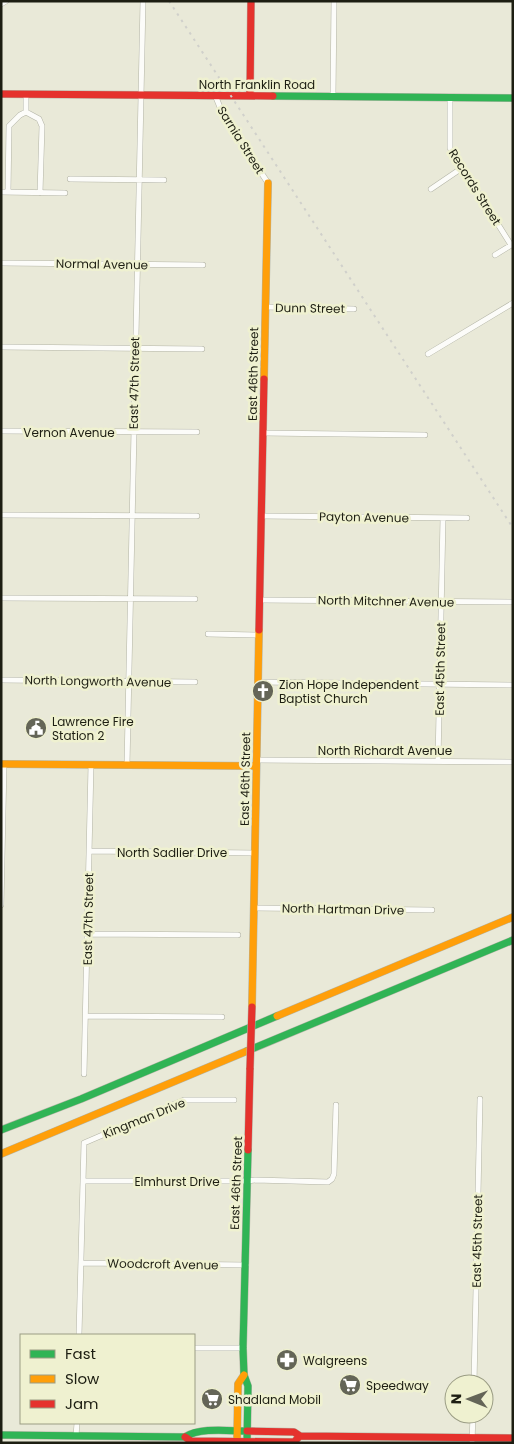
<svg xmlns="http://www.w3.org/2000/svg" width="514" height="1444" font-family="Poppins,sans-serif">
  <rect width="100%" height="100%" fill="#e9e9d8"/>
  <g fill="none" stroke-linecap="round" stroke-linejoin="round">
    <g stroke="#b3b4a6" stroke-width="6">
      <path id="street" d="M 1,4 L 6,1
        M 215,95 L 224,117 L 268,183
        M 333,96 L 334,1
        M 450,97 L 450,148 L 511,245
        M 26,112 L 39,119 L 42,126 L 40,193
        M 70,179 L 164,180
        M 431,189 L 462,168
        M 1,192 L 65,193
        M 8,192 L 9,126 L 20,115 L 26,112 L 26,94
        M 495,255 L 513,244
        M 1,263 L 203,265
        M 266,307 L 354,309
        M 1,347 L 202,349
        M 428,354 L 513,303
        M 1,431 L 197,432
        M 263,433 L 425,435
        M 1,515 L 197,516
        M 261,516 L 467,518
        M 1,598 L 195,599
        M 260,600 L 513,602
        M 208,634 L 259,635
        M 1,680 L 195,682
        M 258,682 L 513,685
        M 256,760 L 513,762
        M 438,761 L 443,518
        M 127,765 L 143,1
        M 89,851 L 255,853
        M 1,905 L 4,764
        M 254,908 L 432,910
        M 88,934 L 238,935
        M 86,1016 L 222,1017
        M 84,1074 L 91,765
        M 84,1181 L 247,1181 L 255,1180 L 328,1182 L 332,1179 L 334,1174 L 336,1105
        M 81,1263 L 246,1265
        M 79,1335 L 84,1143 L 184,1100 L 234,1100
        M 194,1348 L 243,1348
        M 474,1384 L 480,1099
        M 76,1436 L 77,1423
        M 472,1443 L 473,1414"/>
    </g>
    <g stroke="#b3b4a6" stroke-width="8">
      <path id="fast" d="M 273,96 L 513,98
        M 247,1051 L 513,940
        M 1,1130 L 81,1099 L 277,1016
        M 1,1435 L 185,1437 C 200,1427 229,1431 247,1431
        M 247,1443 L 248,1386 L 244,1375 L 243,1348 L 248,1150"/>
    </g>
    <g stroke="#b3b4a6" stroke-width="8">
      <path id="slow" d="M 264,379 L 268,183
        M 1,764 L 256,766
        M 252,1007 L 259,630
        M 277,1016 L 513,917
        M 1,1154 L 247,1051
        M 237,1443 L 238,1384 L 244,1375"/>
    </g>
    <g stroke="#b3b4a6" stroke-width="8">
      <path id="jam" d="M 1,94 L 273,96
        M 250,96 L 251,1
        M 259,630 L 264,379
        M 248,1150 L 250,1068
        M 247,1431 L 294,1432 L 300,1436 L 513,1438
        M 185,1437 L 191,1441 L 294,1442 L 300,1436"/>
    </g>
    <use href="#street" stroke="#fcfcf9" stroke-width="5"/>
    <use href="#fast" stroke="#30b455" stroke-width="7"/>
    <use href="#slow" stroke="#ff9f0a" stroke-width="7"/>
    <use href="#jam" stroke="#e5322d" stroke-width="7"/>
    <path stroke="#d0d0cb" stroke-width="2" stroke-dasharray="2.5 5" stroke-linecap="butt" d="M 169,1 L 513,528"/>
    <g stroke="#b3b4a6" stroke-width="8" stroke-linecap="butt">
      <path id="jam-bridge" d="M 250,1068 L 252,1007"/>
    </g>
    <use href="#jam-bridge" stroke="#e5322d" stroke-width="7"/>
  </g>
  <defs>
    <g id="church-disc" transform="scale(1.125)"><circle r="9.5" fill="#646557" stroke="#eff1d0"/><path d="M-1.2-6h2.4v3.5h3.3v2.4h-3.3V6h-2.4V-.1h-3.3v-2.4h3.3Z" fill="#fff"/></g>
    <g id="civic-disc" transform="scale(1.125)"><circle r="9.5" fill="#646557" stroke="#eff1d0"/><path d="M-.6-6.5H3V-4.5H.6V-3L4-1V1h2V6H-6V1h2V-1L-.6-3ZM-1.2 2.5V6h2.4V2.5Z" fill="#fff"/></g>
    <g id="pharmacy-disc" transform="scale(1.125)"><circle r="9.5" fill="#646557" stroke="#eff1d0"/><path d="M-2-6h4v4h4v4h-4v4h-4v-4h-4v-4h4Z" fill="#fff"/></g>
    <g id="supermarket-disc" transform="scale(1.125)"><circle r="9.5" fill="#646557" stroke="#eff1d0"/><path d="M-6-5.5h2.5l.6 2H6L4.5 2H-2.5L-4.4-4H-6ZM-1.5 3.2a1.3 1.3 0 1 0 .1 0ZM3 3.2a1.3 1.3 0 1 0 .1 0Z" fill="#fff"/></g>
  </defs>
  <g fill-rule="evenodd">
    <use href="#church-disc" x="263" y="691"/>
    <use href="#civic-disc" x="36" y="728"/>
    <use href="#pharmacy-disc" x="287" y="1360"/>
    <use href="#supermarket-disc" x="350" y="1385"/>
    <use href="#supermarket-disc" x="212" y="1399"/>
  </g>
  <g text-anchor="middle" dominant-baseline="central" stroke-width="5" stroke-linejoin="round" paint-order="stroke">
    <g font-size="12" fill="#1d1e12" stroke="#eff1d0">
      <text x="257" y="84">North Franklin Road</text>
      <text transform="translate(241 140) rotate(58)">Sarnia Street</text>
      <text transform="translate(475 187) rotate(58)">Records Street</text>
      <text transform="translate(102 264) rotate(1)">Normal Avenue</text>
      <text transform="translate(310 308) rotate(1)">Dunn Street</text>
      <text transform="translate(253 374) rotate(-89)">East 46th Street</text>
      <text transform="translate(134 383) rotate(-89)">East 47th Street</text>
      <text x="69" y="432">Vernon Avenue</text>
      <text transform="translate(364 517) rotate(1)">Payton Avenue</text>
      <text transform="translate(386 601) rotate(1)">North Mitchner Avenue</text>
      <text transform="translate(440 669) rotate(-89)">East 45th Street</text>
      <text transform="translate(98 681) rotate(1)">North Longworth Avenue</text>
      <text x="385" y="750">North Richardt Avenue</text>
      <text transform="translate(245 779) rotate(-89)">East 46th Street</text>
      <text x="172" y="852">North Sadlier Drive</text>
      <text transform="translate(343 909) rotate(1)">North Hartman Drive</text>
      <text transform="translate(88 919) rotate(-89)">East 47th Street</text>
      <text transform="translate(144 1118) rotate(-22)">Kingman Drive</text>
      <text x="177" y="1181">Elmhurst Drive</text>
      <text transform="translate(236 1183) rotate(-88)">East 46th Street</text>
      <text transform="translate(477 1241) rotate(-89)">East 45th Street</text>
      <text transform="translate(163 1264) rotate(1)">Woodcroft Avenue</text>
    </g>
    <g font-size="12" fill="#1d1e12" stroke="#eff1d0" text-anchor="start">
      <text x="279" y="684">Zion Hope Independent<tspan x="279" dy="14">Baptist Church</tspan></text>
      <text x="52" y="721">Lawrence Fire<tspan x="52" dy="14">Station 2</tspan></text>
      <text x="303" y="1360">Walgreens</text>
      <text x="366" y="1385">Speedway</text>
      <text x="228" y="1399">Shadland Mobil</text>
    </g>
  </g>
  <rect width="514" height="1444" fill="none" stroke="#1d1e12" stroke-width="5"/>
  <rect x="20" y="1334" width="175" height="90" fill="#eff1d0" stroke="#9b9d84"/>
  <rect x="30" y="1350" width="25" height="8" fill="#30b455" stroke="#9b9d84"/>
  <text x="65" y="1359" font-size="15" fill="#1d1e12">Fast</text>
  <rect x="30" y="1375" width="25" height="8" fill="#ff9f0a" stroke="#9b9d84"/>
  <text x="65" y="1384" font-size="15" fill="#1d1e12">Slow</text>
  <rect x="30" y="1400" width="25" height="8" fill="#e5322d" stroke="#9b9d84"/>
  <text x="65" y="1409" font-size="15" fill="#1d1e12">Jam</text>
  <g transform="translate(469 1399) rotate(271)"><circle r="24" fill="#eff1d0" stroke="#9b9d84"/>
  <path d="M0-4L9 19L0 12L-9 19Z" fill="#646557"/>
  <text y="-8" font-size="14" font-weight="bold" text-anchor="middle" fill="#1d1e12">N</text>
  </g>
</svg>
